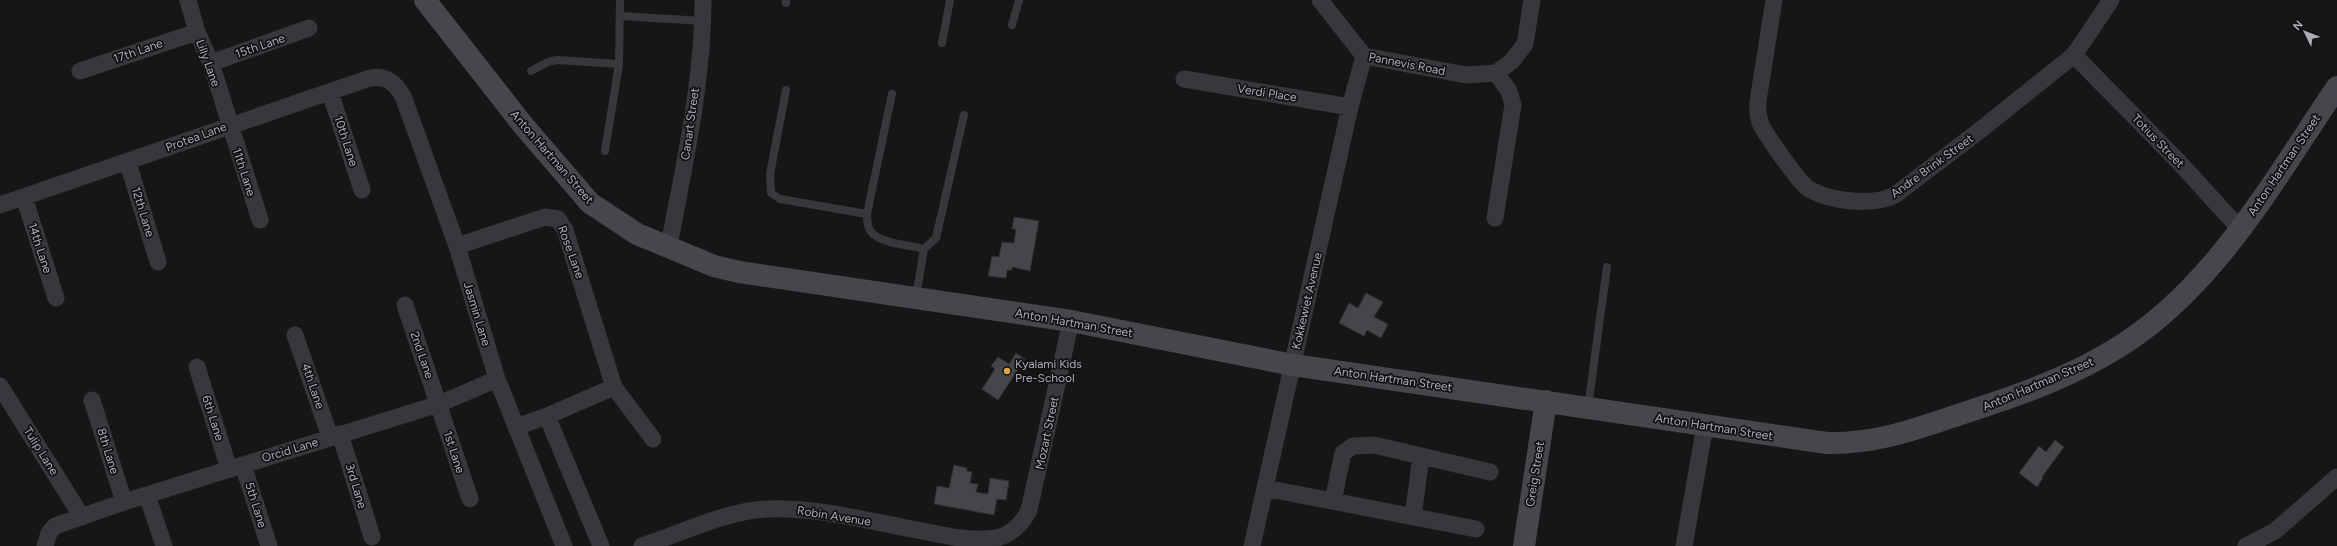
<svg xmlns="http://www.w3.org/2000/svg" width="2337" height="546" font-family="Figtree,sans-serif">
  <rect width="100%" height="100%" fill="#161617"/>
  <path fill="#45464a" stroke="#303033" d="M 1014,217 L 1039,221 L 1030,271 L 1012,267 L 1012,270 L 1007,270 L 1006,278 L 988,276 L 992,256 L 999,257 L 1002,242 L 1014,243 L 1016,229 L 1012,229 Z
    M 1366,293 L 1383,302 L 1374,317 L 1388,324 L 1381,338 L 1367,330 L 1364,336 L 1339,323 L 1349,303 L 1358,308 Z
    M 1016,353 L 1025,359 L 998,400 L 982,389 L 995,369 L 991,366 L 998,357 L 1009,364 Z
    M 2055,440 L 2064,447 L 2042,477 L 2043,478 L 2037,487 L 2019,473 L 2039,446 L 2046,452 Z
    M 954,465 L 967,468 L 967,471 L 972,472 L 970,483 L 978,484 L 976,492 L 988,494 L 990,478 L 1009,481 L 1006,500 L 997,499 L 994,515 L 934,504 L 937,486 L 949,488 Z"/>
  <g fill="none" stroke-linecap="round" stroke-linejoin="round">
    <path stroke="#37383c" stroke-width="8" d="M 786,0 L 786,3
      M 621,16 L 703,21
      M 1012,25 L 1019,0
      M 942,43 L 950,0
      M 531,71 L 548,62 L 557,60 L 619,64
      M 786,90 L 770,174 L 771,193 L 780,199 L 867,214
      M 892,94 L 867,214 C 867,220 867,227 871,232 C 882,244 909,245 924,249 L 936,238 L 964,115
      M 605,151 L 619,64 L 620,0
      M 916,297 L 924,249
      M 1588,407 L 1607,267"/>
    <path stroke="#37383c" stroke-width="17" d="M 188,0 L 197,32 L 211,63 L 260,220
      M 1320,0 L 1364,56 L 1466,75 L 1496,73 L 1512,61 L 1525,44 L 1532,0
      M 1774,0 L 1758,101 C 1757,110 1758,117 1761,125 C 1767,136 1799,183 1809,189 C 1831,202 1873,206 1895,195 L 1979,131 L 2074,55 L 2111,0
      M 2074,55 L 2178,161 L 2240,229
      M 211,63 L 309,28
      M 80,71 L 197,32
      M 1184,79 L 1350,107
      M 330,92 L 362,190
      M 128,163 L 158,262
      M 24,197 L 56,298
      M 0,205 L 370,78 C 386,75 395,83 403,96 L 457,246 L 497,379 L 564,546
      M 1495,218 L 1513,105 L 1509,91 L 1496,73
      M 457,246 L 545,217 L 558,219 L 565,230 L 614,387 L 653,439
      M 669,246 C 684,165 703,83 703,0
      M 405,305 L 470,499
      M 295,335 L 330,437
      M 197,367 L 229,469
      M 0,386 L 82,517
      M 92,400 L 124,502
      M 547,416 L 601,546
      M 516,427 L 547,416 L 614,387
      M 340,434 L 372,537
      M 243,465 L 269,546
      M 1265,488 L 1476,529
      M 147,495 L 164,546
      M 1333,501 L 1343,453 L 1353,446 L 1374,445 L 1490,472
      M 1413,517 L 1421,456
      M 45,546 L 49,533 L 55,526 L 124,502 L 439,404 L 497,379
      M 642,546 C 679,534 729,510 767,509 C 817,507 868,521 917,530 C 942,535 970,542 996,538 C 1011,535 1023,523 1029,510 L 1071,321
      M 1252,546 L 1350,107 L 1364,56
      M 1684,546 L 1705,425
      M 2246,546 L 2275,531 L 2337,477"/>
    <path stroke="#45474c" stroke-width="22" d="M 425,0 L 523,125 L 590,203 L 637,234 L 714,266 L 739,272 L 1071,321 L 1293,365 L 1827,443 C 1880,444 1921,427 1970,411 C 2020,395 2072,376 2117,348 C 2215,288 2274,179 2337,87
      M 1524,546 L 1546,401"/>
  </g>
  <circle fill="#dda548" stroke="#111112" stroke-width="1.5" cx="1007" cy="371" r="4"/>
  <g text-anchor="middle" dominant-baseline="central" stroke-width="3.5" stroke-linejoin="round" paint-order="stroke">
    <g font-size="12" fill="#a9aeb6" stroke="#111112">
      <text transform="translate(260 46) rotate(-19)">15th Lane</text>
      <text transform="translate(138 51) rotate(-19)">17th Lane</text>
      <text transform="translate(208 63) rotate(70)">Lilly Lane</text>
      <text transform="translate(1407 64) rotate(11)">Pannevis Road</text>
      <text transform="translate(1267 93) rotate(9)">Verdi Place</text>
      <text transform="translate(690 124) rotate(-82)">Canart Street</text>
      <text transform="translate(196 137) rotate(-20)">Protea Lane</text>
      <text transform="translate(346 141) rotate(72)">10th Lane</text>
      <text transform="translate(2158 141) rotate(46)">Totius Street</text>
      <text transform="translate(552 157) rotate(49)">Anton Hartman Street</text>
      <text transform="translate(2284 165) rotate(-56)">Anton Hartman Street</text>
      <text transform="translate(1932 166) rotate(-36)">Andre Brink Street</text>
      <text transform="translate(244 172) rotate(72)">11th Lane</text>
      <text transform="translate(143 212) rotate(73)">12th Lane</text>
      <text transform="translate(40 248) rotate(72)">14th Lane</text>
      <text transform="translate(571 252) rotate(70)">Rose Lane</text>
      <text transform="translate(1307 301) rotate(-77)">Kokkewiet Avenue</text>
      <text transform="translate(477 314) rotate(73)">Jasmin Lane</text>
      <text transform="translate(1074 323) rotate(10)">Anton Hartman Street</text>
      <text transform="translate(422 355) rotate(71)">2nd Lane</text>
      <text transform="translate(1393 379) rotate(8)">Anton Hartman Street</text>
      <text transform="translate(2038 384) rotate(-23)">Anton Hartman Street</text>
      <text transform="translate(313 386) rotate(71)">4th Lane</text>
      <text transform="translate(213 418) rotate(72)">6th Lane</text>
      <text transform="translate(1714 427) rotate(9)">Anton Hartman Street</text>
      <text transform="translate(1047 433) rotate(-78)">Mozart Street</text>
      <text transform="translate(290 450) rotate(-17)">Orcid Lane</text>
      <text transform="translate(41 451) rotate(58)">Tulip Lane</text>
      <text transform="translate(108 451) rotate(73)">8th Lane</text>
      <text transform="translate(454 452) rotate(72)">1st Lane</text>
      <text transform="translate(1535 474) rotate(-81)">Greig Street</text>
      <text transform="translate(356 486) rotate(73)">3rd Lane</text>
      <text transform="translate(256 505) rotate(73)">5th Lane</text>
      <text transform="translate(834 516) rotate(9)">Robin Avenue</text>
    </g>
    <g font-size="12" fill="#a9aeb6" stroke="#111112" text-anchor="start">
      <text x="1015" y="364">Kyalami Kids<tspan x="1015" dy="14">Pre-School</tspan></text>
    </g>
  </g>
  <g transform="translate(2305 32) rotate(313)" stroke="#111112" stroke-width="3" paint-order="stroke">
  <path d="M0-3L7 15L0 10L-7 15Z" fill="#a9aeb6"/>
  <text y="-6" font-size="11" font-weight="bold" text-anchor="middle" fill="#a9aeb6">N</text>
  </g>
</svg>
